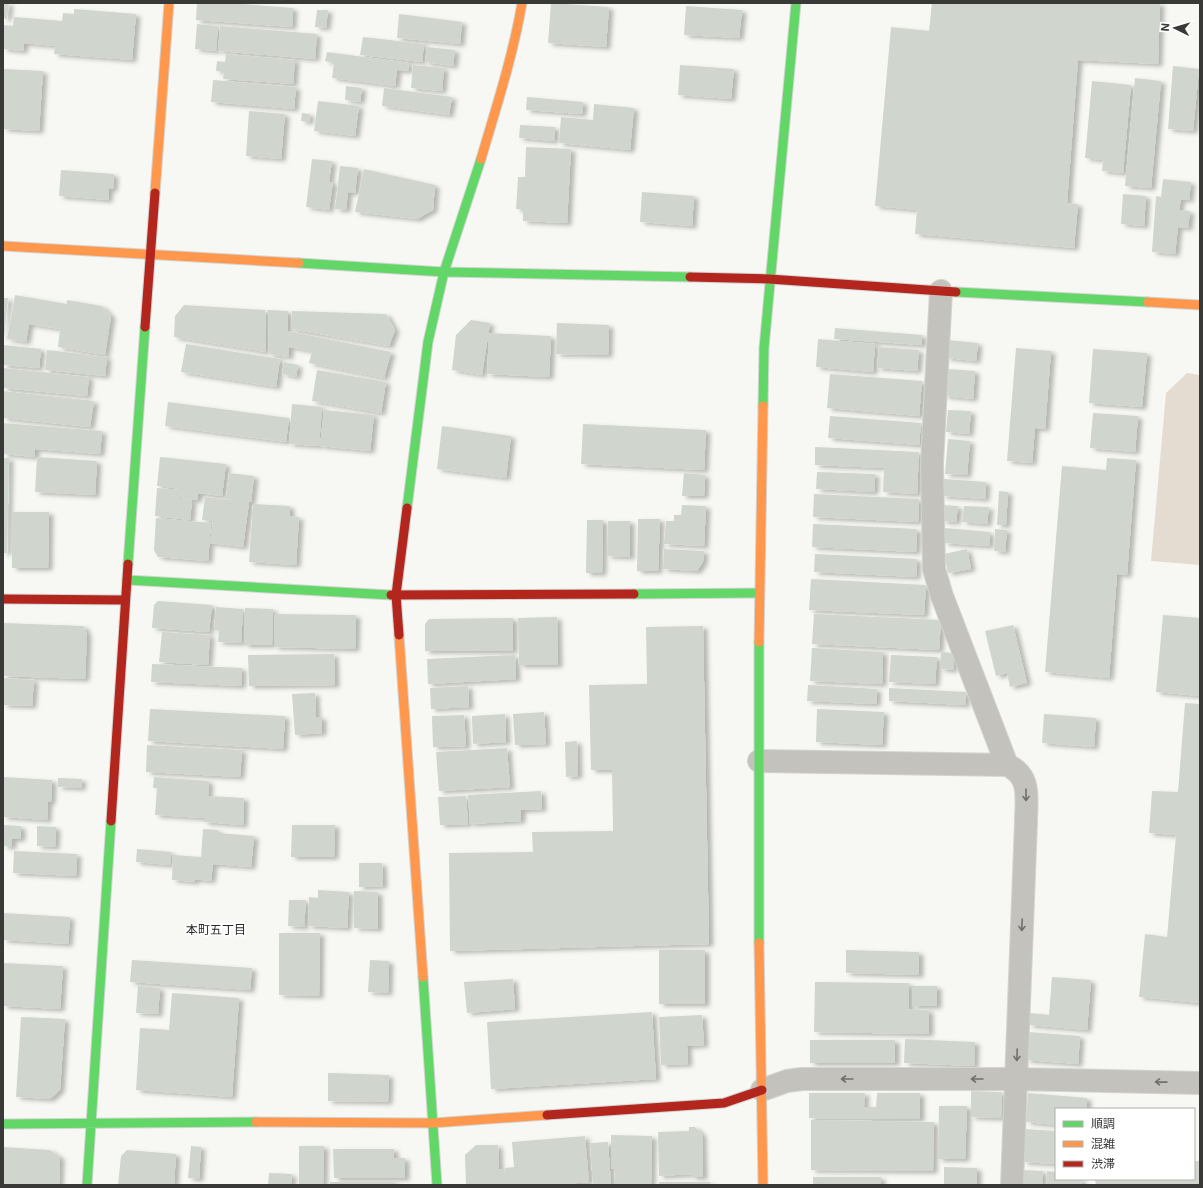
<svg xmlns="http://www.w3.org/2000/svg" width="1203" height="1188" font-family="Inter,'Noto Sans JP',sans-serif">
  <defs>
    <filter id="shadow"><feDropShadow dx="4.5" dy="2.5" stdDeviation="2" flood-color="#0004"/></filter>
  </defs>
  <rect width="100%" height="100%" fill="#f7f8f3"/>
  <path fill="#e5dcd1" d="M 1187,373 L 1200,375 L 1200,565 L 1151,561 L 1166,393 Z"/>
  <path fill="#d0d5cd" filter="url(#shadow)" d="M 3,3 L 9,3 L 7,19 L 3,18 Z
    M 197,3 L 229,3 L 293,8 L 292,27 L 196,20 Z
    M 551,3 L 609,7 L 606,47 L 548,43 Z
    M 932,3 L 1160,3 L 1158,64 L 1078,60 L 1067,203 L 1078,204 L 1074,248 L 915,234 L 917,210 L 875,206 L 891,27 L 929,31 Z
    M 686,6 L 742,10 L 739,38 L 684,35 Z
    M 74,9 L 136,14 L 132,60 L 54,54 L 55,46 L 24,43 L 23,51 L 3,49 L 3,25 L 13,26 L 14,17 L 62,21 L 63,13 L 74,14 Z
    M 317,10 L 328,10 L 326,28 L 315,27 Z
    M 399,14 L 462,22 L 460,44 L 397,38 Z
    M 197,24 L 218,26 L 216,51 L 195,49 Z
    M 220,26 L 317,34 L 315,59 L 218,51 Z
    M 363,37 L 424,44 L 422,62 L 360,55 Z
    M 427,47 L 455,50 L 453,66 L 425,62 Z
    M 327,52 L 409,63 L 408,71 L 397,70 L 395,86 L 332,78 L 334,63 L 325,61 Z
    M 226,54 L 295,60 L 293,84 L 223,79 L 224,72 L 216,71 L 217,61 L 225,62 Z
    M 413,65 L 444,68 L 442,91 L 411,88 Z
    M 680,65 L 734,69 L 731,99 L 678,95 Z
    M 1173,66 L 1199,69 L 1193,131 L 1168,129 Z
    M 3,69 L 43,71 L 39,131 L 3,129 Z
    M 1135,78 L 1161,81 L 1151,188 L 1125,186 Z
    M 213,80 L 296,87 L 294,109 L 211,102 Z
    M 1092,81 L 1131,85 L 1123,173 L 1102,171 L 1103,160 L 1085,158 Z
    M 346,86 L 362,88 L 360,102 L 345,100 Z
    M 384,88 L 452,97 L 449,115 L 382,106 Z
    M 527,97 L 583,102 L 582,114 L 526,110 Z
    M 318,101 L 359,106 L 355,136 L 314,131 Z
    M 594,104 L 634,108 L 630,150 L 559,143 L 561,117 L 593,120 Z
    M 249,111 L 285,114 L 281,159 L 246,156 Z
    M 302,113 L 310,114 L 309,122 L 301,121 Z
    M 520,125 L 555,127 L 554,141 L 519,138 Z
    M 526,147 L 571,149 L 567,223 L 523,221 L 523,209 L 516,209 L 518,177 L 525,177 Z
    M 312,159 L 332,161 L 329,182 L 333,182 L 329,210 L 306,207 Z
    M 340,166 L 358,168 L 355,193 L 348,192 L 346,210 L 335,209 Z
    M 364,169 L 435,185 L 433,210 L 417,219 L 355,212 Z
    M 61,170 L 114,174 L 113,189 L 109,189 L 108,200 L 59,196 Z
    M 1163,179 L 1191,182 L 1189,200 L 1181,199 L 1179,210 L 1190,211 L 1188,228 L 1178,227 L 1175,254 L 1152,252 L 1156,196 L 1161,197 Z
    M 642,192 L 694,196 L 692,226 L 640,222 Z
    M 1123,194 L 1146,196 L 1144,226 L 1121,224 Z
    M 15,295 L 67,304 L 67,300 L 102,306 L 111,316 L 105,355 L 58,347 L 60,329 L 29,324 L 26,342 L 7,339 Z
    M 3,298 L 8,298 L 4,338 L 3,338 Z
    M 184,305 L 265,310 L 266,352 L 174,337 L 175,316 Z
    M 268,310 L 288,311 L 288,331 L 391,352 L 384,378 L 309,363 L 312,351 L 289,347 L 289,357 L 269,354 Z
    M 292,311 L 386,314 L 395,330 L 389,346 L 291,329 Z
    M 471,320 L 490,323 L 482,375 L 452,370 L 456,335 Z
    M 557,323 L 609,325 L 608,355 L 556,354 Z
    M 835,328 L 922,335 L 922,345 L 834,339 Z
    M 489,333 L 551,336 L 549,377 L 487,374 Z
    M 818,339 L 875,344 L 873,372 L 816,367 Z
    M 947,340 L 978,343 L 976,361 L 946,358 Z
    M 186,344 L 280,359 L 276,387 L 181,372 Z
    M 3,345 L 41,349 L 39,368 L 3,365 Z
    M 879,347 L 919,350 L 917,371 L 877,368 Z
    M 1016,348 L 1051,351 L 1045,429 L 1035,428 L 1032,463 L 1007,461 Z
    M 1093,349 L 1147,353 L 1142,407 L 1089,403 Z
    M 47,350 L 107,357 L 105,376 L 45,370 Z
    M 284,362 L 298,365 L 296,377 L 282,374 Z
    M 3,368 L 89,377 L 87,396 L 3,388 Z
    M 947,369 L 975,371 L 973,399 L 944,396 Z
    M 317,370 L 386,382 L 381,413 L 312,401 Z
    M 830,374 L 922,381 L 919,416 L 827,408 Z
    M 3,391 L 94,401 L 90,427 L 3,418 Z
    M 168,402 L 289,418 L 286,442 L 165,426 Z
    M 292,404 L 322,407 L 319,446 L 289,444 Z
    M 324,410 L 374,415 L 370,451 L 320,446 Z
    M 948,410 L 971,411 L 969,434 L 946,432 Z
    M 1093,413 L 1138,416 L 1135,452 L 1090,448 Z
    M 830,416 L 921,423 L 919,445 L 828,438 Z
    M 3,423 L 102,431 L 100,454 L 35,449 L 35,457 L 3,454 Z
    M 583,424 L 706,430 L 704,470 L 581,464 Z
    M 442,426 L 511,436 L 506,478 L 437,469 Z
    M 948,439 L 970,441 L 967,475 L 945,474 Z
    M 815,447 L 919,452 L 917,494 L 883,492 L 884,468 L 815,465 Z
    M 37,457 L 97,461 L 95,495 L 35,492 Z
    M 160,457 L 226,464 L 222,496 L 198,493 L 198,500 L 181,498 L 182,489 L 157,486 Z
    M 3,458 L 9,458 L 7,553 L 3,553 Z
    M 1107,458 L 1136,460 L 1127,575 L 1117,574 L 1109,678 L 1045,672 L 1062,466 L 1106,470 Z
    M 817,472 L 875,474 L 874,492 L 816,489 Z
    M 229,473 L 254,476 L 251,502 L 226,499 Z
    M 684,473 L 705,475 L 704,496 L 682,496 Z
    M 944,479 L 986,482 L 985,499 L 942,496 Z
    M 157,488 L 181,490 L 180,499 L 192,500 L 190,520 L 155,516 Z
    M 999,491 L 1008,492 L 1006,525 L 997,525 Z
    M 814,494 L 919,499 L 918,522 L 813,517 Z
    M 205,497 L 249,502 L 243,547 L 210,543 L 213,521 L 202,520 Z
    M 253,504 L 290,506 L 290,516 L 299,517 L 296,565 L 249,562 Z
    M 682,505 L 706,506 L 704,546 L 664,544 L 666,521 L 674,521 L 674,515 L 681,515 Z
    M 943,505 L 958,506 L 956,522 L 942,521 Z
    M 964,506 L 989,507 L 987,524 L 962,522 Z
    M 12,512 L 49,512 L 48,568 L 12,568 Z
    M 156,518 L 211,523 L 208,561 L 158,557 L 154,550 Z
    M 638,519 L 660,519 L 658,571 L 637,571 Z
    M 587,520 L 603,520 L 602,573 L 586,573 Z
    M 608,521 L 630,521 L 630,557 L 607,556 Z
    M 813,524 L 917,529 L 916,552 L 812,547 Z
    M 945,528 L 990,532 L 989,546 L 944,543 Z
    M 995,529 L 1007,530 L 1005,552 L 994,551 Z
    M 664,549 L 704,551 L 703,562 L 697,571 L 663,569 Z
    M 967,549 L 971,569 L 948,573 L 944,554 Z
    M 815,554 L 917,559 L 916,577 L 814,572 Z
    M 811,579 L 926,585 L 924,615 L 809,610 Z
    M 158,601 L 212,605 L 209,632 L 152,628 L 154,605 Z
    M 216,607 L 243,609 L 241,643 L 218,642 L 219,630 L 214,630 Z
    M 245,608 L 273,609 L 272,645 L 244,645 Z
    M 275,614 L 356,615 L 355,649 L 274,647 Z
    M 814,614 L 941,620 L 939,650 L 812,644 Z
    M 1163,615 L 1200,618 L 1200,696 L 1156,692 Z
    M 557,617 L 558,665 L 519,665 L 518,618 Z
    M 513,618 L 513,651 L 425,651 L 425,624 L 429,619 Z
    M 3,623 L 84,626 L 87,635 L 85,679 L 3,676 Z
    M 1013,625 L 1027,683 L 1010,687 L 1007,673 L 996,676 L 985,631 Z
    M 703,626 L 709,944 L 450,951 L 449,853 L 533,852 L 532,832 L 613,831 L 612,770 L 591,770 L 589,685 L 647,684 L 646,627 Z
    M 162,632 L 210,635 L 208,665 L 159,662 Z
    M 812,648 L 883,652 L 882,684 L 810,681 Z
    M 941,652 L 954,653 L 953,670 L 940,669 Z
    M 334,654 L 335,685 L 249,686 L 248,655 Z
    M 515,655 L 516,679 L 428,684 L 427,659 Z
    M 891,655 L 937,657 L 935,684 L 889,682 Z
    M 152,664 L 242,668 L 241,686 L 151,682 Z
    M 3,678 L 34,680 L 32,706 L 3,705 Z
    M 808,685 L 877,689 L 876,704 L 807,701 Z
    M 468,686 L 469,707 L 431,709 L 430,688 Z
    M 889,688 L 966,692 L 965,705 L 889,701 Z
    M 315,693 L 316,717 L 322,717 L 322,733 L 295,735 L 292,694 Z
    M 1185,703 L 1200,704 L 1200,1003 L 1139,997 L 1145,934 L 1167,937 L 1176,835 L 1149,833 L 1152,791 L 1178,792 Z
    M 150,709 L 285,716 L 283,749 L 148,741 Z
    M 817,709 L 884,712 L 882,745 L 816,742 Z
    M 544,712 L 546,744 L 515,745 L 513,714 Z
    M 505,714 L 506,742 L 473,744 L 472,716 Z
    M 1044,714 L 1096,718 L 1094,747 L 1042,743 Z
    M 464,715 L 466,746 L 433,747 L 432,716 Z
    M 577,741 L 578,776 L 566,777 L 565,742 Z
    M 147,745 L 242,750 L 240,777 L 146,772 Z
    M 507,748 L 510,787 L 439,791 L 436,752 Z
    M 3,777 L 52,780 L 51,802 L 48,802 L 47,820 L 3,817 Z
    M 154,777 L 209,781 L 208,796 L 244,798 L 243,825 L 204,822 L 204,818 L 155,815 L 157,788 L 153,788 Z
    M 58,778 L 82,779 L 81,788 L 58,787 Z
    M 541,791 L 542,809 L 521,810 L 521,821 L 470,824 L 468,795 Z
    M 466,796 L 468,824 L 440,825 L 438,797 Z
    M 3,825 L 21,826 L 21,839 L 12,839 L 12,847 L 3,846 Z
    M 292,825 L 335,825 L 334,857 L 291,857 Z
    M 37,826 L 56,827 L 55,847 L 37,846 Z
    M 203,829 L 218,830 L 218,833 L 254,836 L 251,867 L 213,864 L 211,881 L 195,879 L 195,882 L 172,880 L 173,855 L 201,857 Z
    M 137,849 L 171,852 L 170,865 L 136,862 Z
    M 14,851 L 77,854 L 76,876 L 13,873 Z
    M 359,863 L 382,863 L 383,886 L 359,887 Z
    M 318,890 L 349,892 L 347,928 L 308,926 L 309,897 L 318,898 Z
    M 354,891 L 378,892 L 378,929 L 354,928 Z
    M 289,900 L 306,900 L 304,927 L 288,926 Z
    M 3,913 L 70,917 L 68,944 L 3,940 Z
    M 279,933 L 320,933 L 319,996 L 279,995 Z
    M 659,950 L 705,950 L 705,1004 L 659,1004 Z
    M 846,950 L 919,952 L 919,975 L 846,973 Z
    M 132,960 L 252,968 L 250,990 L 130,982 Z
    M 370,960 L 389,961 L 388,993 L 368,992 Z
    M 3,963 L 63,966 L 60,1009 L 3,1006 Z
    M 1052,977 L 1091,980 L 1087,1030 L 1029,1025 L 1030,1013 L 1049,1015 Z
    M 513,979 L 515,1009 L 467,1013 L 464,982 Z
    M 815,982 L 909,983 L 909,1009 L 929,1010 L 929,1034 L 814,1032 Z
    M 138,986 L 160,988 L 158,1014 L 136,1013 Z
    M 912,986 L 937,986 L 937,1006 L 912,1006 Z
    M 172,993 L 239,998 L 232,1097 L 136,1090 L 140,1028 L 169,1030 Z
    M 652,1012 L 656,1079 L 491,1089 L 487,1022 Z
    M 702,1015 L 704,1045 L 687,1046 L 688,1064 L 661,1065 L 659,1017 Z
    M 21,1017 L 65,1019 L 60,1090 L 50,1099 L 16,1097 Z
    M 1028,1032 L 1080,1036 L 1078,1064 L 1026,1060 Z
    M 905,1039 L 975,1042 L 974,1066 L 904,1063 Z
    M 810,1040 L 895,1040 L 895,1063 L 810,1063 Z
    M 328,1073 L 389,1075 L 388,1102 L 328,1101 Z
    M 971,1091 L 1002,1092 L 1001,1118 L 971,1117 Z
    M 809,1093 L 865,1093 L 864,1107 L 876,1107 L 877,1093 L 920,1093 L 920,1119 L 809,1118 Z
    M 1028,1093 L 1087,1098 L 1087,1109 L 1056,1109 L 1056,1125 L 1026,1122 Z
    M 939,1106 L 967,1106 L 965,1159 L 938,1159 Z
    M 811,1120 L 934,1122 L 933,1171 L 811,1170 Z
    M 689,1127 L 695,1127 L 702,1134 L 703,1177 L 692,1177 L 692,1174 L 659,1176 L 658,1132 L 689,1131 Z
    M 1025,1129 L 1056,1131 L 1056,1164 L 1023,1162 Z
    M 611,1135 L 652,1136 L 651,1185 L 614,1185 L 615,1169 L 611,1169 Z
    M 585,1136 L 589,1182 L 565,1184 L 565,1185 L 506,1185 L 505,1168 L 514,1167 L 512,1142 Z
    M 608,1142 L 611,1185 L 593,1185 L 590,1143 Z
    M 476,1145 L 498,1145 L 499,1169 L 504,1169 L 505,1185 L 466,1185 L 465,1155 Z
    M 191,1146 L 201,1147 L 199,1179 L 188,1178 Z
    M 299,1146 L 324,1146 L 323,1185 L 299,1185 Z
    M 3,1147 L 50,1150 L 60,1157 L 59,1185 L 3,1185 Z
    M 333,1149 L 394,1149 L 394,1158 L 405,1158 L 405,1178 L 334,1178 Z
    M 127,1150 L 176,1154 L 174,1185 L 118,1185 L 121,1156 Z
    M 1194,1161 L 1200,1161 L 1200,1185 L 1096,1185 L 1095,1179 L 1194,1179 Z
    M 944,1167 L 977,1168 L 977,1185 L 944,1185 Z
    M 1021,1170 L 1043,1171 L 1042,1185 L 1020,1184 Z
    M 1047,1171 L 1056,1172 L 1056,1179 L 1082,1179 L 1081,1185 L 1046,1185 Z
    M 269,1173 L 292,1174 L 291,1185 L 268,1185 Z
    M 813,1177 L 881,1177 L 881,1185 L 813,1185 Z
    M 330,1182 L 395,1182 L 395,1185 L 330,1185 Z
    M 659,1182 L 710,1182 L 710,1185 L 659,1185 Z"/>
  <g fill="none" stroke-linecap="round" stroke-linejoin="round">
    <g stroke="#d4d5d2" stroke-width="24">
      <path id="street" d="M 941,291 L 932,463 L 934,569 L 942,596 L 1007,765
        M 759,761 L 1007,765 C 1032,776 1026,799 1026,822 L 1012,1185
        M 762,1090 L 787,1081 L 802,1079 L 1016,1079 L 1200,1083"/>
    </g>
    <g stroke="#d4d5d2" stroke-width="11">
      <path id="fast" d="M 299,263 L 444,272 L 690,277
        M 956,292 L 1148,302
        M 763,406 L 764,348 L 796,3
        M 407,508 L 428,342 L 444,272 L 481,159
        M 128,564 L 145,327
        M 127,580 L 391,595
        M 634,594 L 759,593
        M 759,642 L 759,943
        M 423,977 L 437,1185
        M 3,1124 L 256,1122
        M 87,1185 L 111,821"/>
    </g>
    <g stroke="#d4d5d2" stroke-width="11">
      <path id="slow" d="M 481,159 C 496,108 513,56 522,3
        M 155,193 L 169,3
        M 3,246 L 299,263
        M 1148,302 L 1200,305
        M 399,635 L 423,977
        M 759,642 L 763,406
        M 759,943 L 763,1185
        M 256,1122 L 433,1123 L 547,1115"/>
    </g>
    <g stroke="#d4d5d2" stroke-width="11">
      <path id="jam" d="M 690,277 L 769,279 L 956,292
        M 145,327 L 155,193
        M 391,595 L 634,594
        M 3,599 L 125,600
        M 399,635 L 396,595 L 407,508
        M 111,821 L 128,564
        M 547,1115 L 724,1103 L 762,1090"/>
    </g>
    <use href="#street" stroke="#c3c2bd" stroke-width="22"/>
    <use href="#fast" stroke="#63d668" stroke-width="9"/>
    <use href="#slow" stroke="#ff974d" stroke-width="9"/>
    <use href="#jam" stroke="#b3261e" stroke-width="9"/>
  </g>
  <defs><path id="oneway-shaft" d="M-6 0H5M1.5-3L5.5 0L1.5 3" fill="none" stroke-width="1.6" stroke-linecap="round" stroke-linejoin="round"/></defs>
  <g stroke="#70706d">
    <use href="#oneway-shaft" transform="translate(1026 795) rotate(90)"/>
    <use href="#oneway-shaft" transform="translate(1022 925) rotate(92)"/>
    <use href="#oneway-shaft" transform="translate(1017 1055) rotate(92)"/>
    <use href="#oneway-shaft" transform="translate(847 1079) rotate(-180)"/>
    <use href="#oneway-shaft" transform="translate(977 1079) rotate(-180)"/>
    <use href="#oneway-shaft" transform="translate(1161 1082) rotate(-179)"/>
  </g>
  <g text-anchor="middle" dominant-baseline="central" stroke-width="3.5" stroke-linejoin="round" paint-order="stroke">
    <g font-size="12" fill="#292a25" stroke="#fff">
      <text x="216" y="929">本町五丁目</text>
    </g>
  </g>
  <rect width="1203" height="1188" fill="none" stroke="#393937" stroke-width="8"/>
  <rect x="1055" y="1108" width="140" height="72" fill="#ffffff" stroke="#b0b0af"/>
  <rect x="1063" y="1121" width="20" height="6" fill="#63d668" stroke="#b0b0af"/>
  <text x="1091" y="1128" font-size="12" fill="#393937">順調</text>
  <rect x="1063" y="1141" width="20" height="6" fill="#ff974d" stroke="#b0b0af"/>
  <text x="1091" y="1148" font-size="12" fill="#393937">混雑</text>
  <rect x="1063" y="1161" width="20" height="6" fill="#b3261e" stroke="#b0b0af"/>
  <text x="1091" y="1168" font-size="12" fill="#393937">渋滞</text>
  <g transform="translate(1175 28) rotate(275)" stroke="#ffffff" stroke-width="3" paint-order="stroke">
  <path d="M0-3L7 15L0 10L-7 15Z" fill="#393937"/>
  <text y="-6" font-size="11" font-weight="bold" text-anchor="middle" fill="#393937">N</text>
  </g>
</svg>
